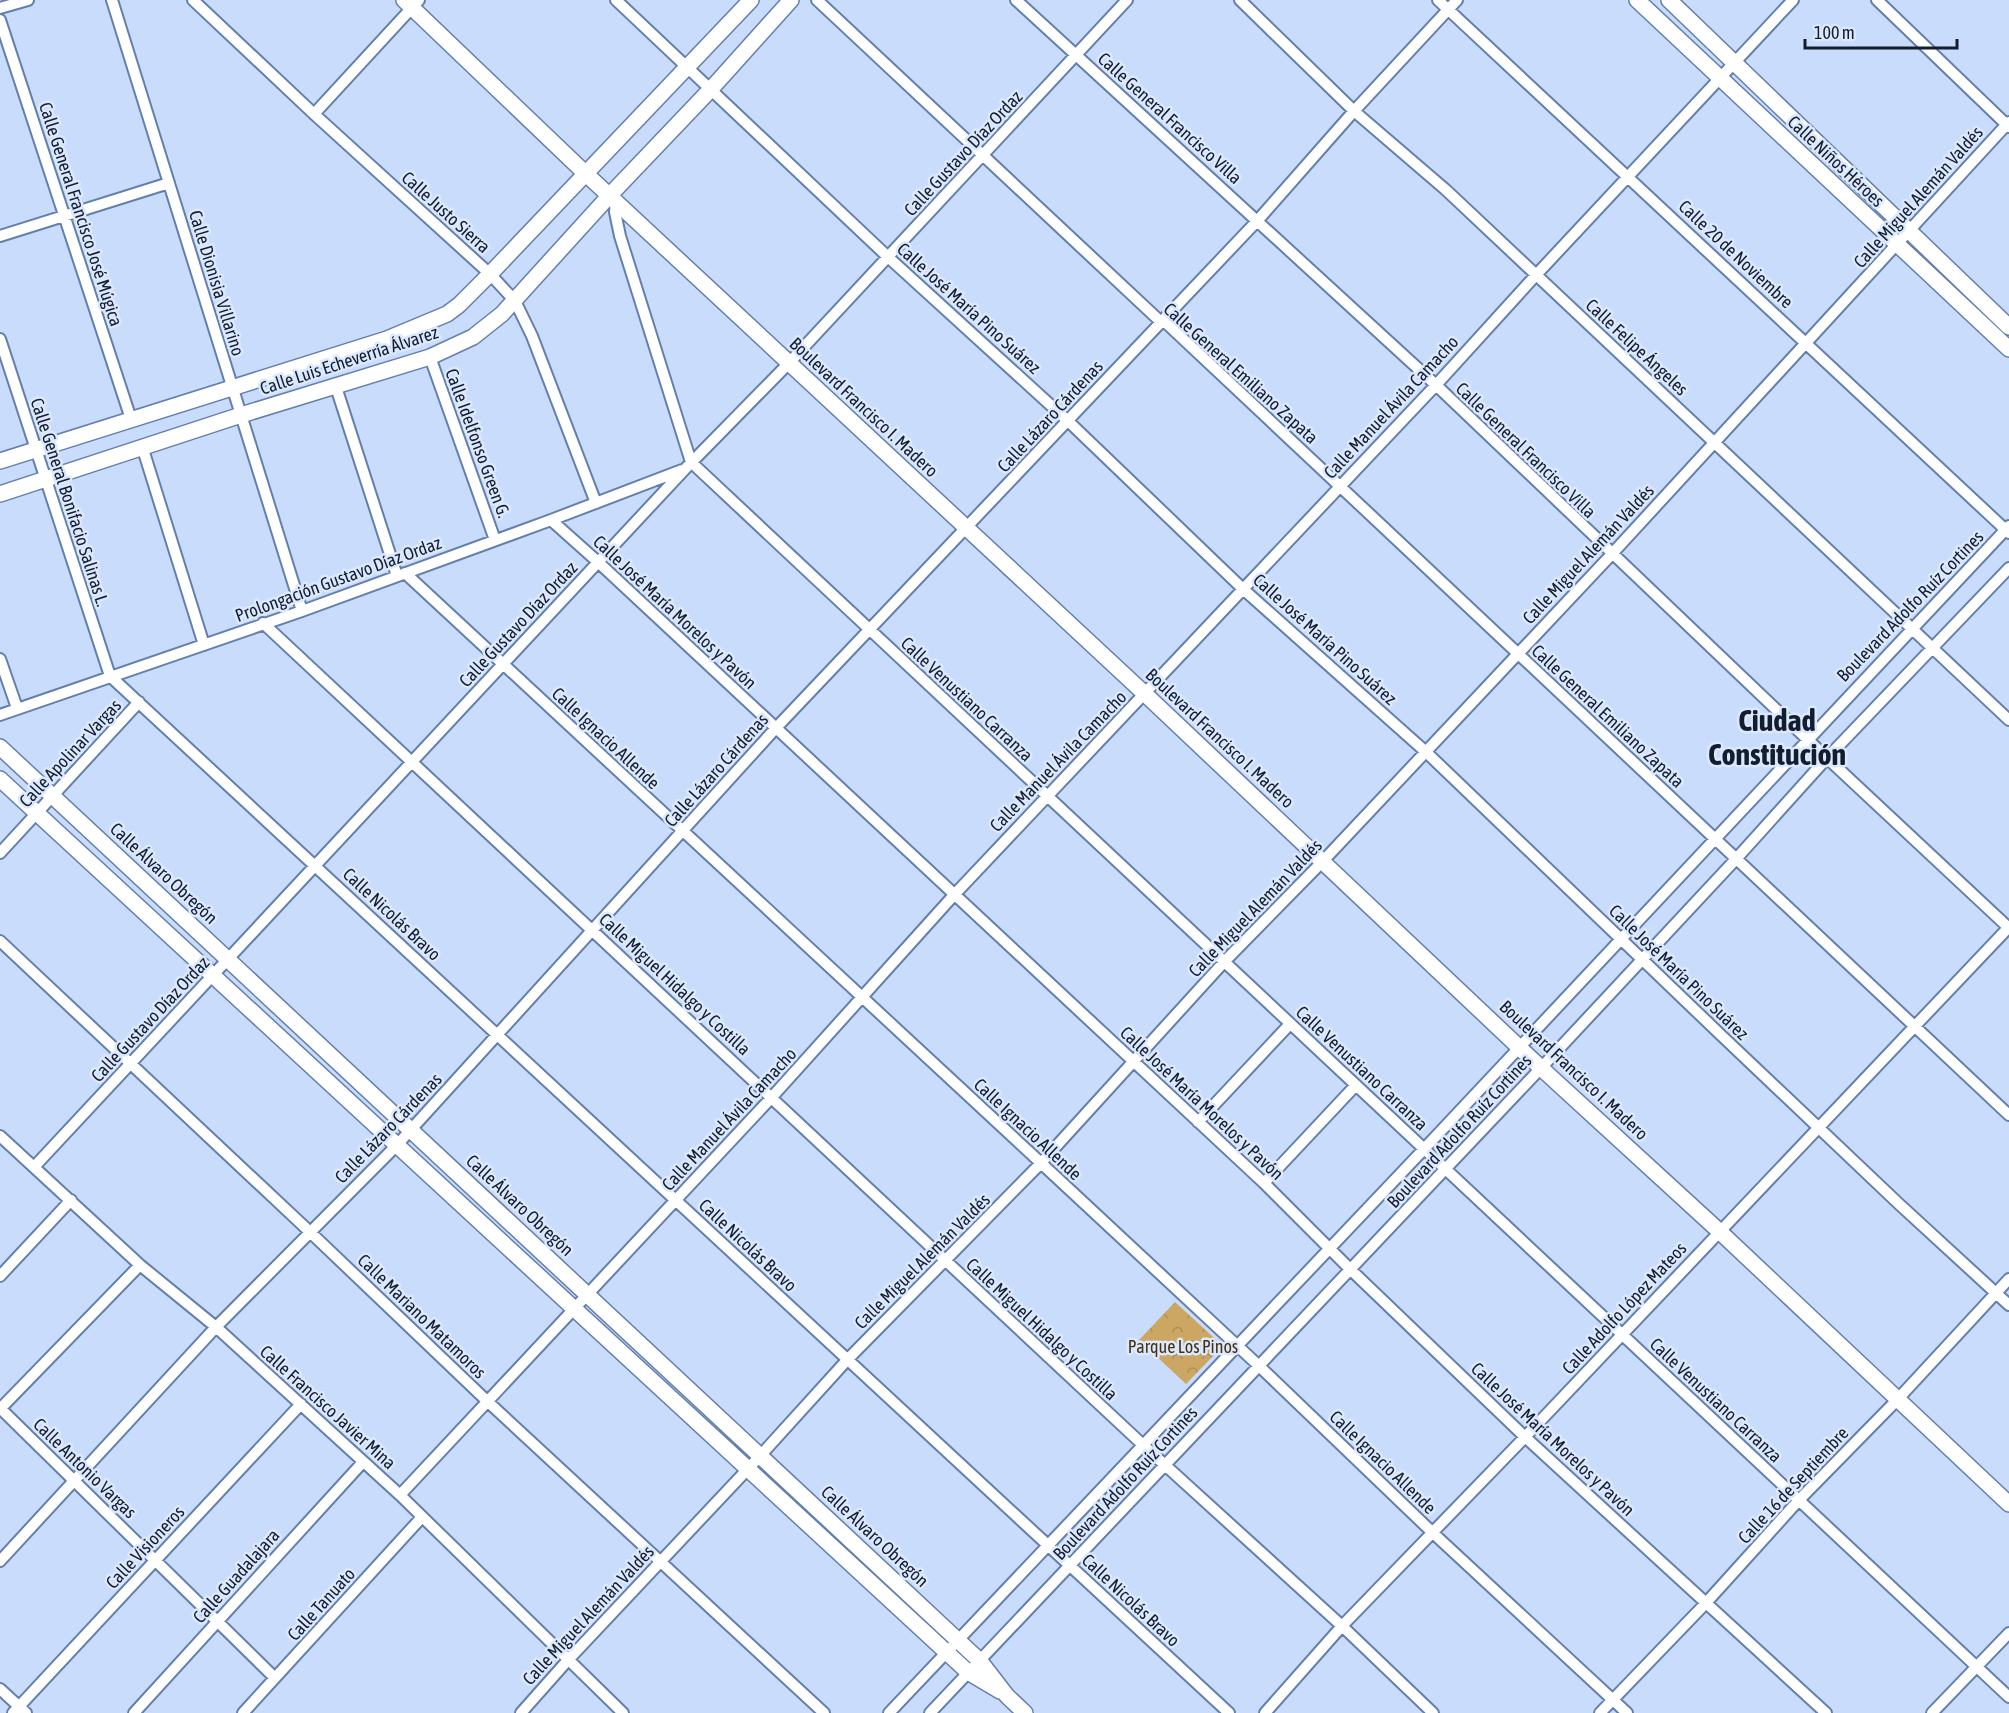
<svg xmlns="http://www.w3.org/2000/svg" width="2009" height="1713" font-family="'Asap Condensed',sans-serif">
  <defs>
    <pattern id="park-crowns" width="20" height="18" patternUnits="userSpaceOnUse" patternTransform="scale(1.5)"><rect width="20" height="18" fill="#cca663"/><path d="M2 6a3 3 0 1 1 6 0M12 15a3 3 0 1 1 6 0" fill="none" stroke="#ae8e56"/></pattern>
  </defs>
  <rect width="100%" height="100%" fill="#c9dcfb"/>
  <path fill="url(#park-crowns)" d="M 1175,1302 L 1223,1346 L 1186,1384 L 1139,1340 Z"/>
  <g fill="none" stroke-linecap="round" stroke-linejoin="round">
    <g stroke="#637fae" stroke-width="14">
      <path id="street" d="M 112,0 L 302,611
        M 193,0 L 314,114 L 490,274 L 515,301 L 532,336 L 596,503
        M 616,0 L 888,257 L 1068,421 L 1243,589 L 1426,752 L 1723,1037 L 1899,1204 L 2009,1305
        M 817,0 L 1161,322 L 1163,320 L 2009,1115
        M 1016,0 L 1436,385 L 1827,758 L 2009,928
        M 1240,0 L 1354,111 L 1446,190 L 2009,720
        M 1438,0 L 2009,533
        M 1877,0 L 2009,127
        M 0,8 L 28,0
        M 0,20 L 131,419
        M 314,114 L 419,0
        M 616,201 L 615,212 L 620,236 L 691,462 L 2009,1697
        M 0,236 L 169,183
        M 0,339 L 110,676 L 1229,1713
        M 430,357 L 495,540
        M 336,387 L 397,576
        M 142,446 L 204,645
        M 551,520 L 598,562 L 1264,1183 L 1351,1270 L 1525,1437 L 1826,1713
        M 405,573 L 1041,1163 L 1258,1365 L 1433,1533 L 1627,1713
        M 263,623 L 1143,1445 L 1342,1626 L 1433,1713
        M 0,659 L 17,708
        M 0,715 L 302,611 L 551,520 L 682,470
        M 0,853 L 139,702
        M 0,941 L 310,1232 L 487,1401 L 824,1713
        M 1198,1122 L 1290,1024
        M 0,1136 L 140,1265 L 216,1327 L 400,1495 L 623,1713
        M 34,1167 L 685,469 L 789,363 L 1127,0
        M 1264,1183 L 1356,1085
        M 0,1276 L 71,1200
        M 0,1408 L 275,1678
        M 0,1409 L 140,1265
        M 400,1495 L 772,1097 L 954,895 L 1436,385 L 1536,275 L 1793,0
        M 0,1561 L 216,1327 L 397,1145 L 775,729 L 1258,220 L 1354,111 L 1457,0
        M 0,1689 L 26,1713
        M 13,1713 L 301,1404
        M 134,1713 L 363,1462
        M 243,1713 L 422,1517
        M 521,1713 L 568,1660 L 760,1456 L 848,1359 L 1041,1163 L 1224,962 L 1323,861 L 1611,555 L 2009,122
        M 889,1713 L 1424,1149 L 2009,526
        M 930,1713 L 1541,1068 L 1736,859 L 1827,758 L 2009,568
        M 1265,1713 L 1342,1626 L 1525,1437 L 2009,927
        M 1600,1713 L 1705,1604 L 1799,1500 L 1897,1400 L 2009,1279
        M 1932,1713 L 2009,1633"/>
    </g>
    <g stroke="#637fae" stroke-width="18">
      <path id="secondary" d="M 404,0 L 586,174 L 1145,694 L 1541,1068 L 1719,1231 L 2009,1504
        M 1637,0 L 2009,349
        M 1669,0 L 2009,327
        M 0,461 L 387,339 L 447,314 L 459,305 L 490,274 L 751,0
        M 0,494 L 241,415 L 430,357 L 473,337 L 502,314 L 610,195 L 711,89 L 791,0
        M 0,747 L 980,1661 L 1007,1696 L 1025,1713
        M 0,779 L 968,1672 L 1000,1691"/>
    </g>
    <use href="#street" stroke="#fff" stroke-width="10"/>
    <use href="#secondary" stroke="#fff" stroke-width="15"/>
  </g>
  <g text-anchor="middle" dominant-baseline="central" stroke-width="5" stroke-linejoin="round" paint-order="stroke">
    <g font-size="18" fill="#121d2f" stroke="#dce8fe">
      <text transform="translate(1170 118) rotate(42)">Calle General Francisco Villa</text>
      <text transform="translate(963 153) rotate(-47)">Calle Gustavo Díaz Ordaz</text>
      <text transform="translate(1836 161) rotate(43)">Calle Niños Héroes</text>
      <text transform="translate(1918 197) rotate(-48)">Calle Miguel Alemán Valdés</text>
      <text transform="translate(446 212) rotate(42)">Calle Justo Sierra</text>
      <text transform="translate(81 214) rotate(72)">Calle General Francisco José Múgica</text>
      <text transform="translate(1736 254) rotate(43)">Calle 20 de Noviembre</text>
      <text transform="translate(217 283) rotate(73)">Calle Dionisia Villarino</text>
      <text transform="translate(969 308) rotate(42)">Calle José María Pino Suárez</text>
      <text transform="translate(1637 347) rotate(43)">Calle Felipe Ángeles</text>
      <text transform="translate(349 360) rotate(-18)">Calle Luis Echeverría Álvarez</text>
      <text transform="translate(1241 373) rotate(42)">Calle General Emiliano Zapata</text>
      <text transform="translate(864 407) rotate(43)">Boulevard Francisco I. Madero</text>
      <text transform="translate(1391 407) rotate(-47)">Calle Manuel Ávila Camacho</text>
      <text transform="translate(1050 416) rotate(-47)">Calle Lázaro Cárdenas</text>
      <text transform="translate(478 443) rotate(70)">Calle Idelfonso Green G.</text>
      <text transform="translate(1526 450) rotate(44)">Calle General Francisco Villa</text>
      <text transform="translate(70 502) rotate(72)">Calle General Bonifacio Salinas L.</text>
      <text transform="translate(1588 554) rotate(-47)">Calle Miguel Alemán Valdés</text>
      <text transform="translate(338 579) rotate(-20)">Prolongación Gustavo Díaz Ordaz</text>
      <text transform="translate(1910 606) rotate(-46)">Boulevard Adolfo Ruíz Cortines</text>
      <text transform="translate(675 612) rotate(43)">Calle José María Morelos y Pavón</text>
      <text transform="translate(518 624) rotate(-47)">Calle Gustavo Díaz Ordaz</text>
      <text transform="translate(1325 639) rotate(42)">Calle José María Pino Suárez</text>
      <text transform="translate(967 699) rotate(43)">Calle Venustiano Carranza</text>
      <text transform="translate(1608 716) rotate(43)">Calle General Emiliano Zapata</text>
      <text transform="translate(606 738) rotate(43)">Calle Ignacio Allende</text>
      <text transform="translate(1220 738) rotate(43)">Boulevard Francisco I. Madero</text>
      <text transform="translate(70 753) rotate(-47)">Calle Apolinar Vargas</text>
      <text transform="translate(1058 761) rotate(-46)">Calle Manuel Ávila Camacho</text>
      <text transform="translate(716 770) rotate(-48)">Calle Lázaro Cárdenas</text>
      <text transform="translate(164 873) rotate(43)">Calle Álvaro Obregón</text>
      <text transform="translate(1255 908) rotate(-46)">Calle Miguel Alemán Valdés</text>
      <text transform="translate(392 914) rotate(43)">Calle Nicolás Bravo</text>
      <text transform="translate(1679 972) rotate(44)">Calle José María Pino Suárez</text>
      <text transform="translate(675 984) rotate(43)">Calle Miguel Hidalgo y Costilla</text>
      <text transform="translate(150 1019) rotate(-47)">Calle Gustavo Díaz Ordaz</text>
      <text transform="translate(1362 1068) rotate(43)">Calle Venustiano Carranza</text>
      <text transform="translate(1574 1070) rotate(43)">Boulevard Francisco I. Madero</text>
      <text transform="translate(1202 1103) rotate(43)">Calle José María Morelos y Pavón</text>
      <text transform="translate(729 1119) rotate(-47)">Calle Manuel Ávila Camacho</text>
      <text transform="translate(388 1128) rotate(-46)">Calle Lázaro Cárdenas</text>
      <text transform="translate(1028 1129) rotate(43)">Calle Ignacio Allende</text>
      <text transform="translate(1459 1131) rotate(-47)">Boulevard Adolfo Ruíz Cortines</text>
      <text transform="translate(520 1205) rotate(43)">Calle Álvaro Obregón</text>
      <text transform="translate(748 1245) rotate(43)">Calle Nicolás Bravo</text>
      <text transform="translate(922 1261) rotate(-45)">Calle Miguel Alemán Valdés</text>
      <text transform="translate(1624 1308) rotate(-47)">Calle Adolfo López Mateos</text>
      <text transform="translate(422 1316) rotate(44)">Calle Mariano Matamoros</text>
      <text transform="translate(1042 1329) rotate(43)">Calle Miguel Hidalgo y Costilla</text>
      <text transform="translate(1716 1400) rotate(43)">Calle Venustiano Carranza</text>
      <text transform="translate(328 1407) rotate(42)">Calle Francisco Javier Mina</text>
      <text transform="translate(1553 1439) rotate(43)">Calle José María Morelos y Pavón</text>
      <text transform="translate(1383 1462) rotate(44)">Calle Ignacio Allende</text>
      <text transform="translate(85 1468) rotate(44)">Calle Antonio Vargas</text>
      <text transform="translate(1125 1483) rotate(-47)">Boulevard Adolfo Ruíz Cortines</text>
      <text transform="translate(1793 1485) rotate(-47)">Calle 16 de Septiembre</text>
      <text transform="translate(875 1536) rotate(43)">Calle Álvaro Obregón</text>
      <text transform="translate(145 1547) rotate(-47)">Calle Visioneros</text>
      <text transform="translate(236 1576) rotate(-48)">Calle Guadalajara</text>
      <text transform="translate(1131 1600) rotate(43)">Calle Nicolás Bravo</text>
      <text transform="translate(321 1604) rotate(-48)">Calle Tanuato</text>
      <text transform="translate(588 1615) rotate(-47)">Calle Miguel Alemán Valdés</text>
    </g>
    <g font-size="18" fill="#433210" stroke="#dce8fe">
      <text x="1183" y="1346">Parque Los Pinos</text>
    </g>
    <g font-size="30" font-weight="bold" fill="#121d2f" stroke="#dce8fe">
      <text x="1777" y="720">Ciudad<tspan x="1777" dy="34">Constitución</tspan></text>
    </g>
  </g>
  <path d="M1805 39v9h152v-9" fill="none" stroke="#121d2f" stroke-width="3"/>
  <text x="1814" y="39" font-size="18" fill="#121d2f" stroke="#dce8fe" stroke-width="4.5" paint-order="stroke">100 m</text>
</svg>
